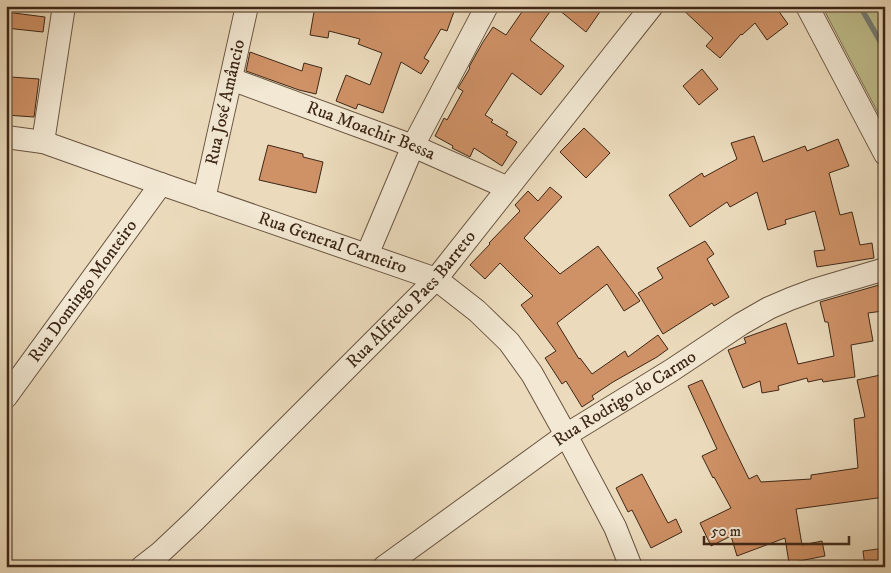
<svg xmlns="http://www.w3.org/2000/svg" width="891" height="573" font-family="'IM FELL DW Pica',serif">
  <rect width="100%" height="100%" fill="#ebdbbc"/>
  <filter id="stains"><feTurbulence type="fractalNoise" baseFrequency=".004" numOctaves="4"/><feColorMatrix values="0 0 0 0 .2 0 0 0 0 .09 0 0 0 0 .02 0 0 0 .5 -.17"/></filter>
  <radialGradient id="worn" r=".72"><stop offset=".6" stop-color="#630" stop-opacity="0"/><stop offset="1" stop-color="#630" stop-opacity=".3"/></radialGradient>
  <path fill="#bebe8c" stroke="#7e7252" d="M 822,6 L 885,6 L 885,126 Z"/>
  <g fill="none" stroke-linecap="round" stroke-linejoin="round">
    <path stroke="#757f76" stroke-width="5.5" d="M 860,6 L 885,50"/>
  </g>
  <path fill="#cf9166" stroke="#3e2717" d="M 315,6 L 456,6 L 447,31 L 441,29 L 424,58 L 429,61 L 421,74 L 401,62 L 383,113 L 358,104 L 356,109 L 336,101 L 346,75 L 370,85 L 382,53 L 358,44 L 360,39 L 329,31 L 328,38 L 310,35 Z
    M 526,6 L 554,6 L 530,40 L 564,66 L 541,95 L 512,73 L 485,115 L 493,120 L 491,122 L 508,132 L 506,135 L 517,142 L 502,166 L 474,148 L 470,157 L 452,148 L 453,146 L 435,136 L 444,118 L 447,120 L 463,91 L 458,88 L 470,68 L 469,67 L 483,42 L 493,27 L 506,35 Z
    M 554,6 L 604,6 L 586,32 Z
    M 679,6 L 775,6 L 788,24 L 767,40 L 755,23 L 742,35 L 741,34 L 720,58 L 706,46 L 713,38 Z
    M 6,12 L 45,17 L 43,32 L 6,28 Z
    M 250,52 L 302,71 L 304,63 L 322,68 L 316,94 L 299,90 L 246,71 Z
    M 702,69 L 718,89 L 699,105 L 683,86 Z
    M 11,77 L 39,79 L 34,117 L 6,115 L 6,86 L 11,87 Z
    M 584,128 L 610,153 L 586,178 L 560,152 Z
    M 754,136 L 763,162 L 805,146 L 807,151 L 838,139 L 849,166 L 829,173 L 840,215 L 852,212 L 860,245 L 872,243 L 874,258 L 817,267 L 814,251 L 825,250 L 815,211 L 785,220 L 786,224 L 768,230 L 757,192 L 730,207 L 727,202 L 690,227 L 669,195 L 702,173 L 704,177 L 737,159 L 731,143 Z
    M 268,145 L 303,154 L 303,157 L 323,162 L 316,193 L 259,180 Z
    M 550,187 L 562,197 L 524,238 L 560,274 L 598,246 L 640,301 L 624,311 L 607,284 L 557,323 L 579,359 L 580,358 L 592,374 L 625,351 L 628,357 L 658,335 L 668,349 L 657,357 L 613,382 L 592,396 L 594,399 L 582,407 L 566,381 L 562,384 L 545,358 L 556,351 L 521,305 L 533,296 L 500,263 L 485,279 L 470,265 L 490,244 L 489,243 L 520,211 L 515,205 L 528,191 L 538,201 Z
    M 705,241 L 714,254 L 707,259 L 729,297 L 714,306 L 712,303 L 663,334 L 638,293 L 663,278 L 657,268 Z
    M 879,285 L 883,311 L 868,313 L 873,341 L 851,345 L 855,377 L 823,382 L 822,379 L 808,382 L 807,378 L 778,386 L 779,390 L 762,393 L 760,381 L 743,388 L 728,350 L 746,343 L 744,338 L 786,323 L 798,364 L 834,356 L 828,322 L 825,322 L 820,302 Z
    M 885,374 L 885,397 L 880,398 L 885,436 L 885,497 L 796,509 L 802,545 L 822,541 L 825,556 L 789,563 L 785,538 L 737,556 L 731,536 L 711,546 L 700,523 L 731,508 L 714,477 L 713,478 L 702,456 L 717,449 L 688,386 L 702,380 L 725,430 L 749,479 L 757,475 L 761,482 L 811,479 L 811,475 L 858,468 L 854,419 L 865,417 L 857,380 Z
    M 642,474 L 668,523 L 676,519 L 682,532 L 651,548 L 632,510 L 628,512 L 616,488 Z
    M 885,548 L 885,567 L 865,567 L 863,551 Z"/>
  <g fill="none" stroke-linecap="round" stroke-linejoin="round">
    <g stroke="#695440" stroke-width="24">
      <g id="minor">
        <path d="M 807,6 L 885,154"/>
        <path id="s1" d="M 231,79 L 413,146 L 508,188"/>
        <path id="s2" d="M 6,137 L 43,142 L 161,184 L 436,279 L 477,311 L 509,342 L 532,374 L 566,435 L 615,527 L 631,567"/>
        <path d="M 43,142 L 64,6"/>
        <path id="s3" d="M 204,199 L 247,6"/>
        <path d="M 367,255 L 413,146 L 487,6"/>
        <path id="s4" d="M 6,397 L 161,184"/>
        <path id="s5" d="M 142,567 L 160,553 L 194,521 L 436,279 L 652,6"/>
        <path id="s6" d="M 384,567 L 566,435 L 672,370 L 741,324 L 769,308 L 790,299 L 814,290 L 885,269"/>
      </g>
    </g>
    <use href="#minor" stroke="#f2e8d3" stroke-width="22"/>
  </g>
  <g text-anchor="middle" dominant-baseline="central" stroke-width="4" stroke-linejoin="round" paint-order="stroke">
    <g font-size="18" fill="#3e2717" stroke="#f2e8d3">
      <text stroke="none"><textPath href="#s3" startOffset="99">Rua José Amâncio</textPath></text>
      <text stroke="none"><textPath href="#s1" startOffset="149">Rua Moachir Bessa</textPath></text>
      <text stroke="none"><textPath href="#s2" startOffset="344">Rua General Carneiro</textPath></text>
      <text stroke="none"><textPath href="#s4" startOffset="131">Rua Domingo Monteiro</textPath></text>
      <text stroke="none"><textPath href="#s5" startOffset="380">Rua Alfredo Paes Barreto</textPath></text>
      <text stroke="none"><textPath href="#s6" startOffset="294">Rua Rodrigo do Carmo</textPath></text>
    </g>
  </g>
  <rect width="891" height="573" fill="none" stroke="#ebdbbc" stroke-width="25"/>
  <rect x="8" y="8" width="876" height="558" fill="none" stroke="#3e2717" stroke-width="2.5"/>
  <rect x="12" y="12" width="866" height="548" fill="none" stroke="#3e2717"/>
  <path d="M704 536v8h145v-8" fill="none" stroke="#3e2717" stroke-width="2.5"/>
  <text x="711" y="536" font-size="15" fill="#3e2717" stroke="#f2e8d3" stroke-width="4" paint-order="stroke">50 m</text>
  <rect width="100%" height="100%" filter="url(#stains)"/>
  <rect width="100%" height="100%" fill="url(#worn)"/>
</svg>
